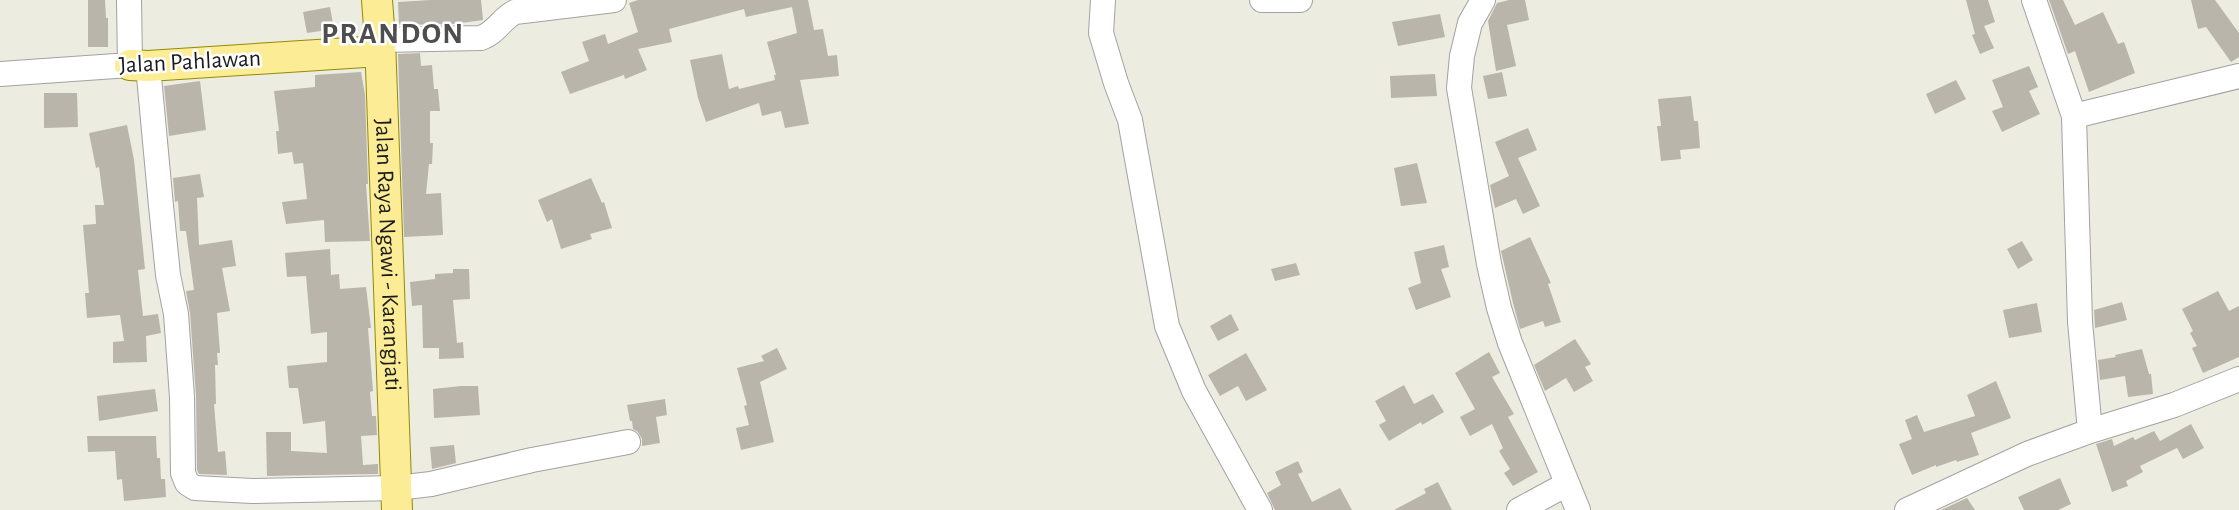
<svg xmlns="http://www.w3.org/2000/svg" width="2239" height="510" font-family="'Alegreya Sans',sans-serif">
  <rect width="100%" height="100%" fill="#edece0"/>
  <path fill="#b9b5aa" d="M 88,0 L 105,0 L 106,18 L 108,18 L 108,47 L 88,47 Z
    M 430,0 L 481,0 L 483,20 L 454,24 L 399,25 L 398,2 Z
    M 638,0 L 808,0 L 814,30 L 823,29 L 828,56 L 837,55 L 839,76 L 800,80 L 809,124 L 785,128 L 781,111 L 762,116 L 759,103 L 706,122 L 698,98 L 690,60 L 722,54 L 729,89 L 738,86 L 739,89 L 775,80 L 774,75 L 776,75 L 767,42 L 797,33 L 792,7 L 746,17 L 744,9 L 669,29 L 672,42 L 638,49 L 647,70 L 625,79 L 624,75 L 570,94 L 561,72 L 589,61 L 582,42 L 605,34 L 608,44 L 638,32 L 629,3 Z
    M 1509,0 L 1525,0 L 1529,20 L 1507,25 L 1516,66 L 1496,71 L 1488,21 L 1497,3 Z
    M 1966,0 L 1988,0 L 1995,22 L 1984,26 L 1994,48 L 1980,54 L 1972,35 L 1975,34 Z
    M 2049,0 L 2063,0 L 2075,25 L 2103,12 L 2118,44 L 2124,42 L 2135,73 L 2089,92 L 2075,51 L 2068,54 Z
    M 2191,0 L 2215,0 L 2239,33 L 2239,57 L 2231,62 L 2206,27 L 2198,29 Z
    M 330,7 L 334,29 L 307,33 L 303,12 Z
    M 1440,14 L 1445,37 L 1398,46 L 1392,22 Z
    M 420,53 L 421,66 L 432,65 L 434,89 L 438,89 L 440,111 L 430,111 L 430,143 L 433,143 L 432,164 L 429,164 L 426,194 L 441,193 L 443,235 L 404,237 L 398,54 Z
    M 2029,66 L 2038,87 L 2029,91 L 2040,114 L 2002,132 L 1992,111 L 2003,107 L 1992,80 Z
    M 361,72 L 365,95 L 368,184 L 366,184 L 370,241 L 325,242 L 324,220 L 286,224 L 282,202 L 307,199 L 303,163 L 294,164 L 292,152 L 278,154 L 276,131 L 279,131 L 274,91 L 315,87 L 315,75 Z
    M 1502,72 L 1507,96 L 1488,99 L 1483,76 Z
    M 1435,74 L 1437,96 L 1391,98 L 1390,76 Z
    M 1956,80 L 1966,99 L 1935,114 L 1926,94 Z
    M 200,81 L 206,130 L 169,136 L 164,86 Z
    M 44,93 L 77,93 L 78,127 L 44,128 Z
    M 1691,96 L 1694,121 L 1698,121 L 1700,148 L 1680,150 L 1681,159 L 1661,161 L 1657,126 L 1661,126 L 1658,99 Z
    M 127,125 L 134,160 L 145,269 L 138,270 L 143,316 L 158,314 L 161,333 L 146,336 L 147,362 L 113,363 L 113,342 L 124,341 L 120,315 L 87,318 L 85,293 L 89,293 L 83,225 L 96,224 L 95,205 L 104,205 L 99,167 L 96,168 L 89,133 Z
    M 1528,128 L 1537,150 L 1518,158 L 1540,206 L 1523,214 L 1516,199 L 1495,208 L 1490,185 L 1509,176 L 1495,142 Z
    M 1417,163 L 1427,203 L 1401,206 L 1394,168 Z
    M 200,174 L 204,197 L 197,198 L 199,245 L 232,240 L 236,266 L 222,268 L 230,311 L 217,313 L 220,353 L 217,353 L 218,365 L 215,365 L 216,404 L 214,404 L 218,452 L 225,451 L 227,475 L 199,474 L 197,470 L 196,396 L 190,313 L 186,291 L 194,290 L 186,231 L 180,231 L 178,201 L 175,202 L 173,178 Z
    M 591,178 L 602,203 L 604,202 L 612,228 L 590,234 L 592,239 L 561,249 L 552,219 L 547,222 L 538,200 Z
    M 1530,237 L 1551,283 L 1548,284 L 1561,322 L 1545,327 L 1543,321 L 1520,329 L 1513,303 L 1501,251 Z
    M 2022,241 L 2033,260 L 2018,269 L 2007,249 Z
    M 1444,245 L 1449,267 L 1441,269 L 1451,297 L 1416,310 L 1408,288 L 1421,283 L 1414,252 Z
    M 330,249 L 331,275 L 339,274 L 340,289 L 366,287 L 371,328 L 368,328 L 373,391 L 370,392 L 372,416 L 376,416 L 377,435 L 361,436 L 363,465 L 378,464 L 378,474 L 267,476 L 266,432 L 291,432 L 291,451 L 327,453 L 325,421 L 303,424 L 298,388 L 289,388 L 287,366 L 327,362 L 327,332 L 311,334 L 306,276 L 287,277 L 285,253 Z
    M 1296,263 L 1300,275 L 1275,281 L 1271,269 Z
    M 453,269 L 469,269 L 470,299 L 453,300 L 457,343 L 463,342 L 464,358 L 439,359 L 439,348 L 423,348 L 422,305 L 412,306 L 410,282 L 435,279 L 435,274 L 453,273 Z
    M 2218,291 L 2229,311 L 2239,306 L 2239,357 L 2203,373 L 2192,348 L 2197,346 L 2190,333 L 2193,331 L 2182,309 Z
    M 2122,302 L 2127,320 L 2095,328 L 2094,310 Z
    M 2037,303 L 2042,332 L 2009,338 L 2003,310 Z
    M 1231,314 L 1239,330 L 1218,341 L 1210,326 Z
    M 1575,339 L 1591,364 L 1585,367 L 1593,381 L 1574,392 L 1566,378 L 1545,391 L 1534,365 Z
    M 777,348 L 787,369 L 760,382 L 774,442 L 741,450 L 736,428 L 749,425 L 744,406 L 747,405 L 737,368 L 764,361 L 761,356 Z
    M 2142,349 L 2149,374 L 2151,374 L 2153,394 L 2128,397 L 2125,376 L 2100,380 L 2098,360 L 2116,357 L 2115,355 Z
    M 1489,352 L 1500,373 L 1492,377 L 1514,414 L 1508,417 L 1538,472 L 1513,486 L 1504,473 L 1510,469 L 1499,451 L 1503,448 L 1492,424 L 1470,436 L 1460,417 L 1475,409 L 1455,373 Z
    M 1246,353 L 1267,390 L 1246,401 L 1238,386 L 1220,396 L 1208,375 Z
    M 1996,381 L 2011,418 L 1971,433 L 1979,455 L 1957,462 L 1956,460 L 1936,467 L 1936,465 L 1912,475 L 1899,444 L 1912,439 L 1905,420 L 1917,415 L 1924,432 L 1975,416 L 1967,395 Z
    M 1404,385 L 1414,404 L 1433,394 L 1444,412 L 1422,425 L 1421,422 L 1389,441 L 1379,425 L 1386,421 L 1375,401 Z
    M 461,386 L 478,386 L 480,415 L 434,418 L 433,389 Z
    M 155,389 L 158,411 L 99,421 L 97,396 Z
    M 665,399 L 667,415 L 656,417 L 660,443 L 642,446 L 642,439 L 638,432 L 633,429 L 632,421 L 630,421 L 627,405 Z
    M 2191,424 L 2204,448 L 2183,459 L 2177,448 L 2140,466 L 2143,472 L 2126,481 L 2128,486 L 2112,492 L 2096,444 L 2112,439 L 2114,446 L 2133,437 L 2135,440 L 2154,431 L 2160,441 Z
    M 87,436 L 156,436 L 157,458 L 160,458 L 161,479 L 165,479 L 166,497 L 124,501 L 122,479 L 117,480 L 115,451 L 88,452 Z
    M 454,445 L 456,463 L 432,469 L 430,447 Z
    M 1298,461 L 1303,472 L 1298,474 L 1312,502 L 1340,488 L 1352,510 L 1275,510 L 1267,493 L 1281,485 L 1275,472 Z
    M 2060,478 L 2071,504 L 2058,510 L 2024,510 L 2018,497 Z
    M 1438,482 L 1452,510 L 1394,510 L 1426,493 L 1424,489 Z
    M 1967,498 L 1975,510 L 1941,510 Z"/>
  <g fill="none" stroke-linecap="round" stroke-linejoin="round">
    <g stroke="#a2a2a2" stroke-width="26">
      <path id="minor" d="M 1103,0 L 1101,33 L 1116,83 L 1130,120 L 1167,326 L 1194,391 L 1260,510
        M 1262,0 L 1300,0
        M 1483,0 L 1470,23 L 1462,56 L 1459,88 L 1489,264 L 1499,308 L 1510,343 L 1578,510
        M 2034,0 L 2074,116 L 2080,322 L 2090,431
        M 380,40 L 481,38 C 496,33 502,18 515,12 L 614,0
        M 148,66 L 161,206 L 168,275 L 176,314 L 182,397 L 183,473 L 187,483 L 195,488 L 252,491 L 397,488 L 431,484 L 532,460 L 628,442
        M 0,74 L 130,65 L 129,0
        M 2074,116 L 2239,76
        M 1519,510 L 1567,484
        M 1907,510 L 2027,454 L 2090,431 L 2174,405 L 2239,379"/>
    </g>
    <g stroke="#928b00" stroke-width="32">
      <g id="major">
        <path id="s1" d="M 377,0 L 380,40 L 397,510"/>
        <path d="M 130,65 L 148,66 L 380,51"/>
      </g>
    </g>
    <use href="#minor" stroke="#fff" stroke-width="24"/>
    <use href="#major" stroke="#fcec96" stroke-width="30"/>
  </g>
  <g text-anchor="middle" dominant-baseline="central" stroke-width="5" stroke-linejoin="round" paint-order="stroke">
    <g font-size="24" fill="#1b1b1b" stroke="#fff">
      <text transform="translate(190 62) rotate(-3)">Jalan Pahlawan</text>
      <text stroke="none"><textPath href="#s1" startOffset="255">Jalan Raya Ngawi - Karangjati</textPath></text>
    </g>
    <g font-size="30" font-weight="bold" letter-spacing="1.5" fill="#4e4e4e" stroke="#fff">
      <text x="393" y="34">PRANDON</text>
    </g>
  </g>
</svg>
